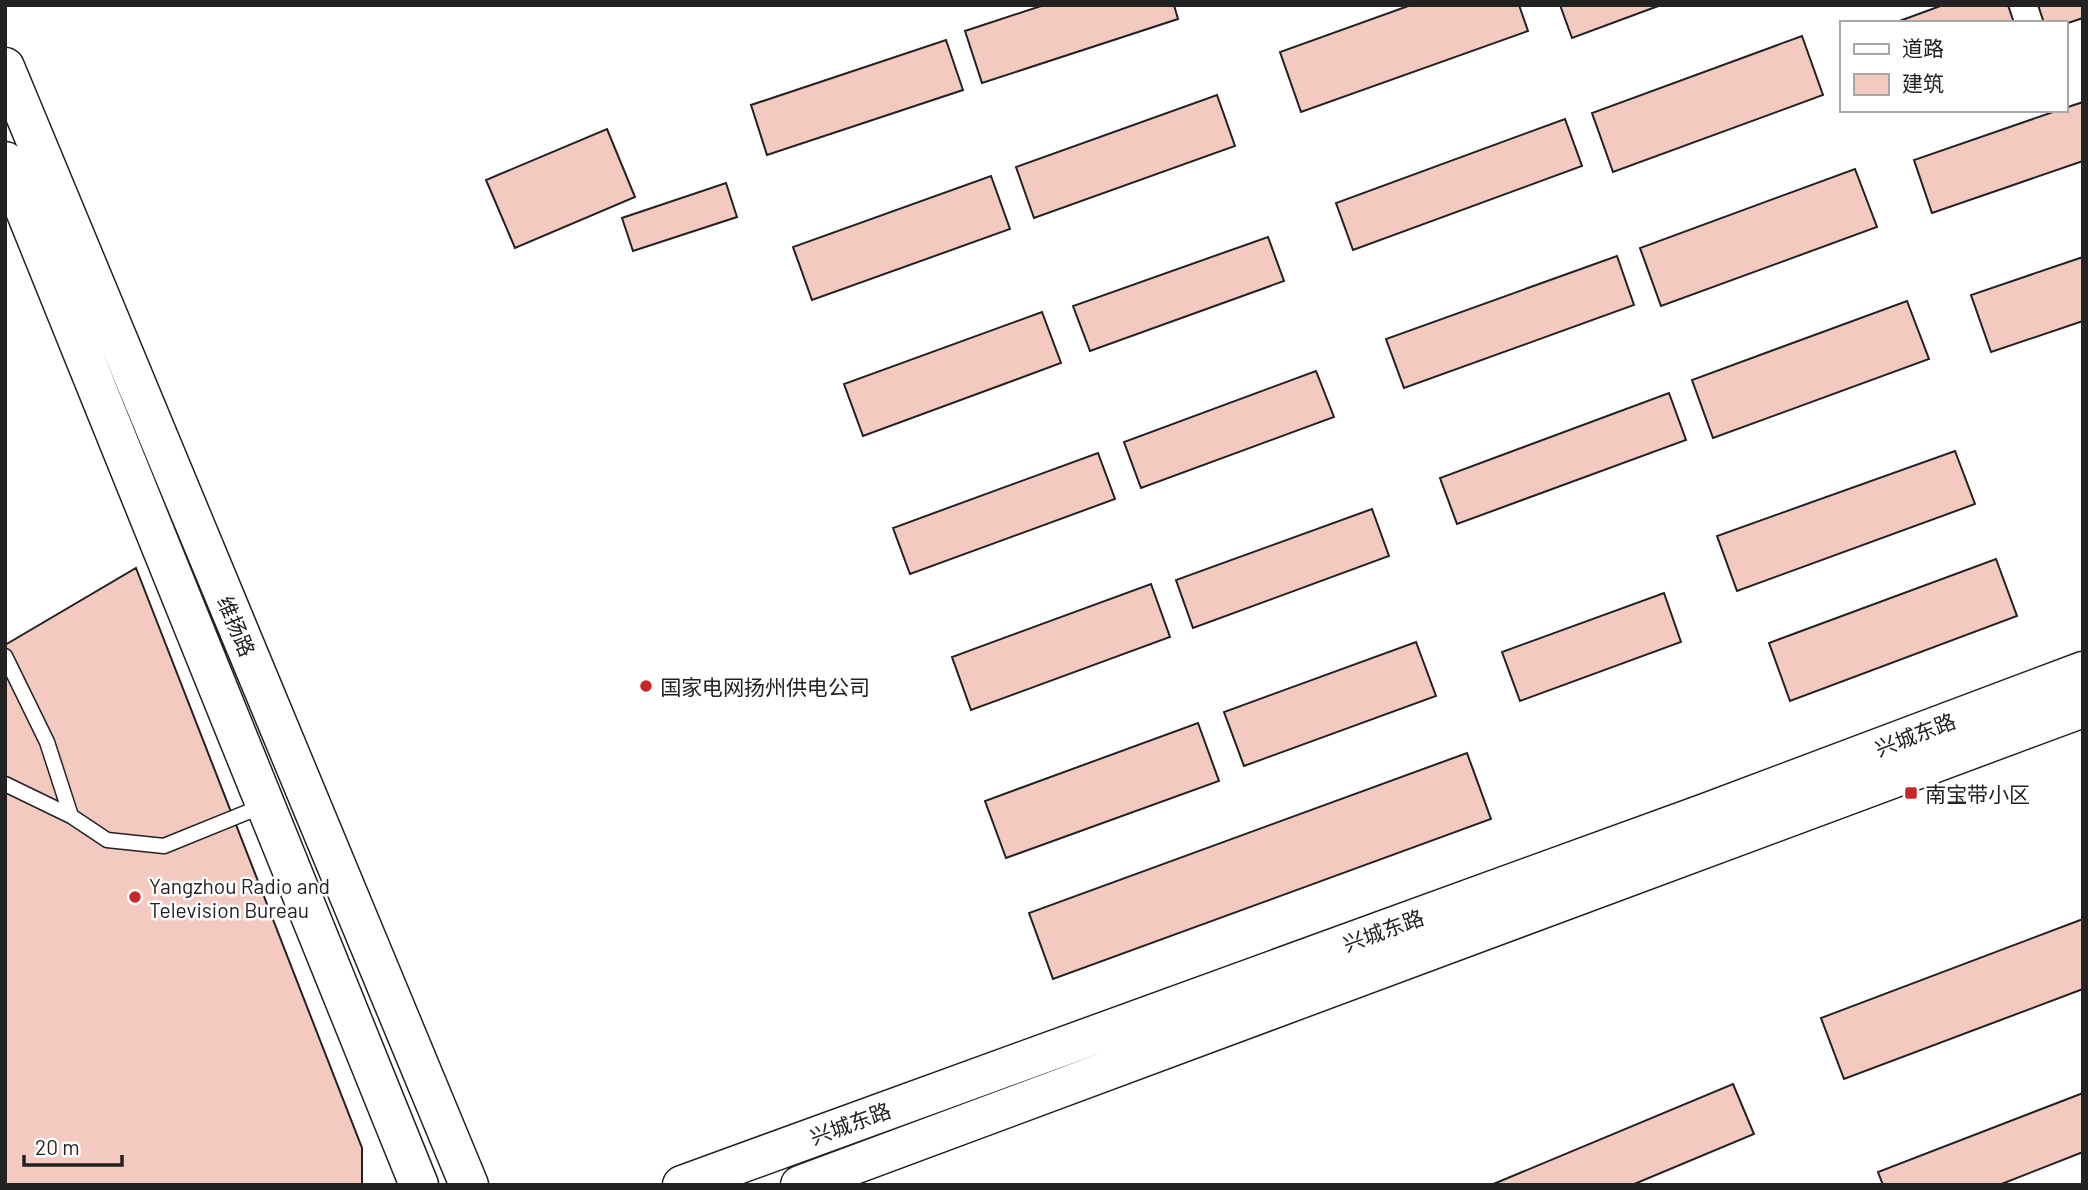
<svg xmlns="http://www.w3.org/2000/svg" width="2088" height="1190" font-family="Barlow,'Noto Sans SC',sans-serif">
  <rect width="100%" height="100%" fill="#fff"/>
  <path fill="#f3c9c0" stroke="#222" stroke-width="2" d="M 1044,5 L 1174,5 L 1178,19 L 982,83 L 965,31 Z
    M 1411,5 L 1519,5 L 1528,31 L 1301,112 L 1280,52 Z
    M 1560,5 L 1661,5 L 1572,38 Z
    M 1943,5 L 2008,5 L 2014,23 L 1894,23 Z
    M 2038,5 L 2083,5 L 2083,18 L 2065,24 L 2044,23 Z
    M 1802,36 L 1823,95 L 1613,172 L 1592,113 Z
    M 946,40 L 963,90 L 767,155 L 751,105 Z
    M 1217,95 L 1235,146 L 1034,218 L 1016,167 Z
    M 2083,102 L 2083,161 L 1932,213 L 1914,160 L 2059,110 L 2065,110 L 2065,108 Z
    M 1565,119 L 1582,166 L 1353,250 L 1336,203 Z
    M 607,129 L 635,197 L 515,248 L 486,180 Z
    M 1855,169 L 1877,227 L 1661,306 L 1640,248 Z
    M 991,176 L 1010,229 L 812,300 L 793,247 Z
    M 726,183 L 737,217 L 633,251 L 622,218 Z
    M 1268,237 L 1284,281 L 1090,351 L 1073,306 Z
    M 1617,256 L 1634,305 L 1404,388 L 1386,339 Z
    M 2083,257 L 2083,321 L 1991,352 L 1971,295 Z
    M 1907,301 L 1929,359 L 1713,438 L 1692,380 Z
    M 1042,312 L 1061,363 L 863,436 L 844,384 Z
    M 1316,371 L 1334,417 L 1141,488 L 1124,442 Z
    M 1669,393 L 1686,440 L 1457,524 L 1440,478 Z
    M 1955,451 L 1975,504 L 1737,591 L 1717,536 Z
    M 1098,453 L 1115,499 L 910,574 L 893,528 Z
    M 1372,509 L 1389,556 L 1193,628 L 1176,580 Z
    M 1996,559 L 2017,616 L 1790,701 L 1769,643 Z
    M 136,568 L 362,1148 L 362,1185 L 5,1185 L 5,645 Z
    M 1151,584 L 1170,637 L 971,710 L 952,657 Z
    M 1664,593 L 1681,642 L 1520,701 L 1502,652 Z
    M 1416,642 L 1436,696 L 1244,766 L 1224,712 Z
    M 1198,723 L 1219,781 L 1006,858 L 985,801 Z
    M 1467,753 L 1491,819 L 1053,979 L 1029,913 Z
    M 2083,919 L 2083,989 L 1844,1079 L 1821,1018 Z
    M 1733,1084 L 1754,1134 L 1632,1185 L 1491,1185 Z
    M 2083,1093 L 2083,1152 L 1999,1185 L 1883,1185 L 1878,1172 Z"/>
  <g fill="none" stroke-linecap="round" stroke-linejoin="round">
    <g stroke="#222" stroke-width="17">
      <path id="lane" d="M 5,656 L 47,742 L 71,816 L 107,840 L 164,846 L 265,805
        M 5,784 L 71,816"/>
    </g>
    <g stroke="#222" stroke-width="41">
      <path id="secondary" d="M 5,67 L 469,1185
        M 5,161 L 419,1185
        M 682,1185 L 1705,813 L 2083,671
        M 800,1185 L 2083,708"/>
    </g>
    <use href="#lane" stroke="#fff" stroke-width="14"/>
    <use href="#secondary" stroke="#fff" stroke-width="38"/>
  </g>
  <g fill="#c62828" stroke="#fff" stroke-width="2.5">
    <circle cx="646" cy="686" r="7"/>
    <rect x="1904" y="786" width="14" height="14" rx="3.5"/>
    <circle cx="135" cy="897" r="7"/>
  </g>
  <g text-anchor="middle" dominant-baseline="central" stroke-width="5" stroke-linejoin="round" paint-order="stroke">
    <g font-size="21" fill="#222" stroke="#fff">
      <text transform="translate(237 626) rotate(67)">维扬路</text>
      <text transform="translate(1915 734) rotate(-21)">兴城东路</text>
      <text transform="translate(1383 930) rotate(-20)">兴城东路</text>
      <text transform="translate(850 1123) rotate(-20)">兴城东路</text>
    </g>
    <g font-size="21" fill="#222" stroke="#fff" text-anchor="start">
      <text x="660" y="686">国家电网扬州供电公司</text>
      <text x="1925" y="793">南宝带小区</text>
      <text x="149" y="885">Yangzhou Radio and<tspan x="149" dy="24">Television Bureau</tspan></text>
    </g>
  </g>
  <rect width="2088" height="1190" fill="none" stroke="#222222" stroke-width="14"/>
  <rect x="1840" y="21" width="228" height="91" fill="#ffffff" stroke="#a7a7a7" stroke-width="2"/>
  <rect x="1854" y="44" width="35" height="10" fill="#ffffff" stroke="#a7a7a7" stroke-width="2"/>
  <text x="1902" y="56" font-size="21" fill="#222222">道路</text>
  <rect x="1854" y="74" width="35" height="21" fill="#f3c9c0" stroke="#a7a7a7" stroke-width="2"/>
  <text x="1902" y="91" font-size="21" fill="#222222">建筑</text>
  <path d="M24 1155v10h98v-10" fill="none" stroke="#222222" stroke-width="3.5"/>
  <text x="35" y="1155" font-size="21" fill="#222222" stroke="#ffffff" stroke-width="5" paint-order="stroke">20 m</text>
</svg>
